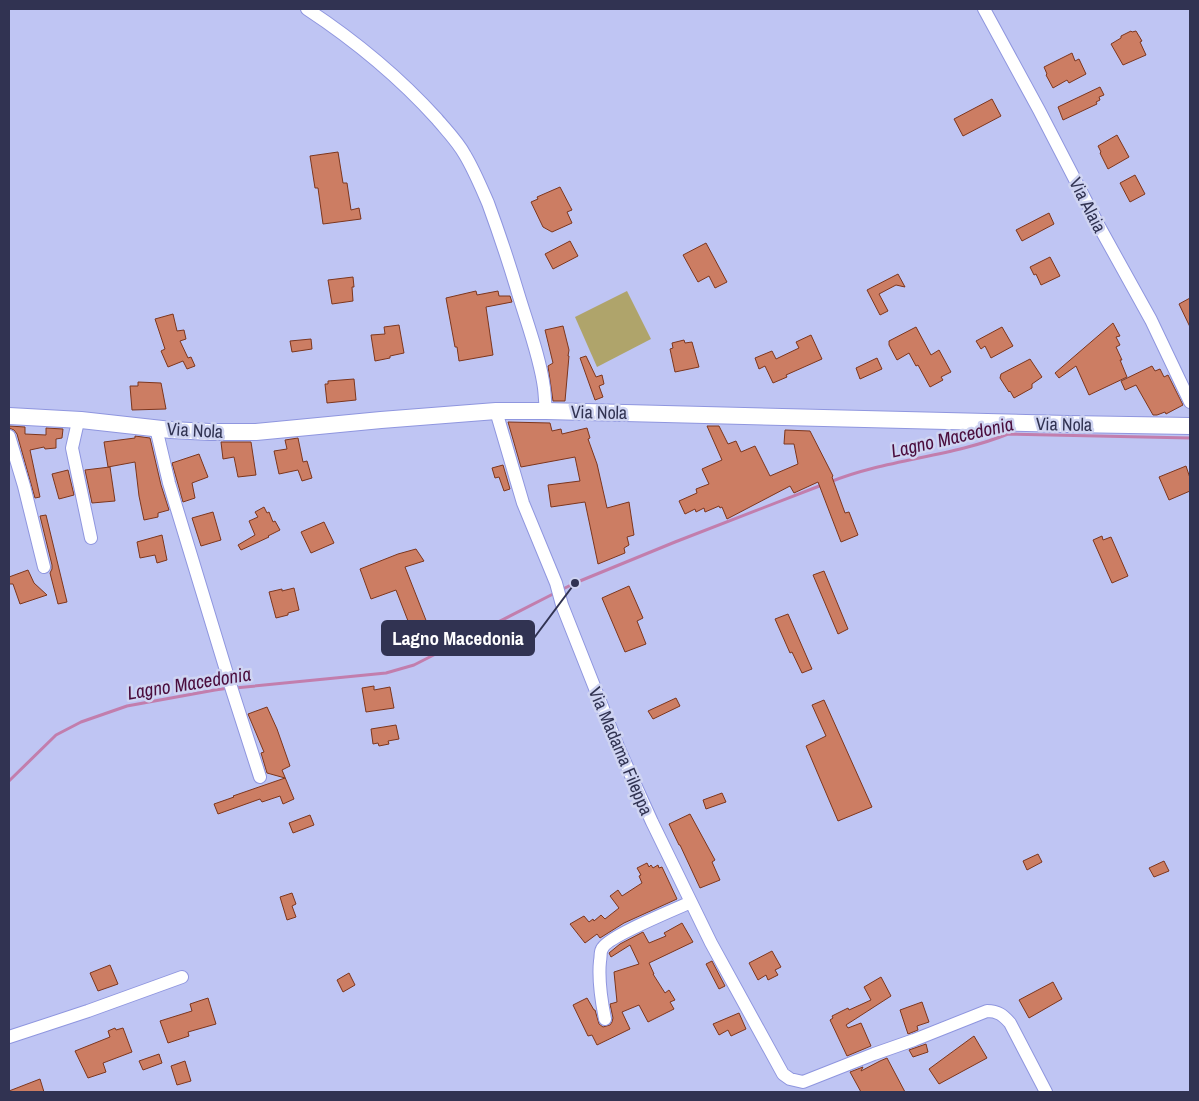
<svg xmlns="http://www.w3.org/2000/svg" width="1199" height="1101" font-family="'Archivo Narrow',sans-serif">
  <rect width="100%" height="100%" fill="#bfc5f3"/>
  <path fill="#afa46b" d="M 627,291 L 651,339 L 597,367 L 575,317 Z"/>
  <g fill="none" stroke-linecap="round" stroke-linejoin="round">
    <path stroke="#c27ead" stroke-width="3" d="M 830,482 C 887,459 951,457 1008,434 L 1190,438
      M 561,590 L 575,583 L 675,542 L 822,485
      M 235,688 L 386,673 L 414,665 L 555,593
      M 9,781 L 56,735 L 81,722 L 127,706 L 215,690 L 229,688"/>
  </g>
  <path fill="#cc7d63" stroke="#7d361d" d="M 1131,31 L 1132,32 L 1136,31 L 1142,41 L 1140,42 L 1146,55 L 1123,65 L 1111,44 L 1121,38 L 1121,36 Z
    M 1072,53 L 1075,61 L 1079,59 L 1086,74 L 1069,83 L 1067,80 L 1053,88 L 1046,75 L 1047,74 L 1044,67 Z
    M 1100,87 L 1104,95 L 1099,97 L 1100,100 L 1096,102 L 1097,104 L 1063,120 L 1058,107 Z
    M 992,99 L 1001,116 L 963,136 L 954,119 Z
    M 1117,135 L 1129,157 L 1108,169 L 1100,153 L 1101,152 L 1098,146 Z
    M 338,152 L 343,183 L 347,183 L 351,210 L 359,208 L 361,219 L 323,224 L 318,188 L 315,188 L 310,156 Z
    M 1135,175 L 1145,194 L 1130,202 L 1120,183 Z
    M 560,187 L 572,210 L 567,212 L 572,223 L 552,232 L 543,227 L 531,202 L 538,199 L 537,197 Z
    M 1049,213 L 1054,224 L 1022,241 L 1016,230 Z
    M 570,241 L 578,256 L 553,269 L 545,254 Z
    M 706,243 L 727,282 L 715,288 L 709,276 L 698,282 L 683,255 Z
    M 1050,257 L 1060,276 L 1041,285 L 1036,274 L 1034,275 L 1030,267 Z
    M 898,274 L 905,287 L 896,285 L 879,294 L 888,311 L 880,315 L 867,290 Z
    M 353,277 L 354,287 L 352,287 L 353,301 L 332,304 L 328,280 Z
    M 476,291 L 477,295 L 498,291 L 499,296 L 510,296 L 512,302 L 486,307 L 493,355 L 459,361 L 457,347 L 455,347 L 446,298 Z
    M 1190,298 L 1190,327 L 1179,304 Z
    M 173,314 L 177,331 L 184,330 L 186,339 L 180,341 L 188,358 L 191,357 L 195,366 L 187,369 L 183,361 L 168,367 L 161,351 L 165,349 L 155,319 Z
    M 1113,323 L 1120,336 L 1116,337 L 1120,345 L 1116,347 L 1122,360 L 1120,360 L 1127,377 L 1089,395 L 1076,366 L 1059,378 L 1055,373 Z
    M 399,325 L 404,353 L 390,356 L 390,358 L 375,361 L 371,335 L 385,334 L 384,327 Z
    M 563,326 L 569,350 L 568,356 L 569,356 L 565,401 L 553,401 L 548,366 L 553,363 L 545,330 Z
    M 916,327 L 931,355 L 939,350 L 951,372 L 941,377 L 943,380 L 930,387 L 918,365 L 916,366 L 909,353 L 897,360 L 889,345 L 889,341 Z
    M 1002,327 L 1013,346 L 991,358 L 985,346 L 981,349 L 976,341 Z
    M 811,335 L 822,359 L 786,375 L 787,377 L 773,383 L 765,366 L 759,369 L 755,358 L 772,351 L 776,359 L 799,348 L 796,342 Z
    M 311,339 L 312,349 L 292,352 L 290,341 Z
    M 684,340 L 685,343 L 692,342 L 699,367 L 675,372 L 670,349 L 673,348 L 672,343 Z
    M 586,356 L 596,377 L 602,375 L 604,384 L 599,386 L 603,397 L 595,400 L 580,358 Z
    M 877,358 L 882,369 L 860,379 L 856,368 Z
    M 1030,359 L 1042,377 L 1032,384 L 1032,388 L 1014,398 L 1010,391 L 1009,392 L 1000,378 L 1001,374 Z
    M 1152,366 L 1155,371 L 1160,369 L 1164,377 L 1168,375 L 1183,405 L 1166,414 L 1165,412 L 1157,415 L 1153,415 L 1136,385 L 1125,390 L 1121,381 Z
    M 354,379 L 356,400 L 327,403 L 325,384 L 328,384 L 328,381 Z
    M 138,382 L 161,383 L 166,409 L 132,410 L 130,386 L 138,386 Z
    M 508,422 L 550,423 L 552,431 L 561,429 L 562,434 L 587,428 L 590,438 L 588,439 L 597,464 L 607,508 L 629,502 L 634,535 L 627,537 L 629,545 L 624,548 L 625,553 L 598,564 L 585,502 L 551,507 L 548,485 L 580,481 L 575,457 L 521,467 Z
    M 9,426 L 25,427 L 25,434 L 46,435 L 46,428 L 63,429 L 62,438 L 56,439 L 56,448 L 45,449 L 44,447 L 30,450 L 40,497 L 35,498 L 17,434 L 14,430 L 9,428 Z
    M 707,426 L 719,426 L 728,444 L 736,441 L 741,452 L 755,446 L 770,476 L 798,464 L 794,444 L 784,444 L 785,430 L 810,431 L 833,476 L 832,477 L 845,513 L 849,512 L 858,535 L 841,542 L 818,482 L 794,493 L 790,486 L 727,519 L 722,507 L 720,508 L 719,506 L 705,512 L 704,508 L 696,512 L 695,509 L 685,514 L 679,501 L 697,493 L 696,489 L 709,484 L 702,469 L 722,460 Z
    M 135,436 L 150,438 L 161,485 L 169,510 L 158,513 L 158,517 L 144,520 L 139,496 L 135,462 L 108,467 L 104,442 L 135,438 Z
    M 298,438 L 303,462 L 307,461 L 312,478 L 302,481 L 298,470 L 279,474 L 274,451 L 287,449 L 285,440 Z
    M 221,442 L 251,442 L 256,475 L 238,477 L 234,457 L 223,459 Z
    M 199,454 L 208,477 L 192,483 L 195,498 L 183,502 L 172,463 Z
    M 503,465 L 510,489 L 504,491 L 499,477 L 495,478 L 492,468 Z
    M 1186,466 L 1190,478 L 1190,491 L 1169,500 L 1159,477 Z
    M 110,467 L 115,501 L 92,503 L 85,470 Z
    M 68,470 L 74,495 L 59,499 L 52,474 Z
    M 264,507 L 267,513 L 269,512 L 273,522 L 275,521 L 280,530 L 268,536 L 269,537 L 241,550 L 238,545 L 255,535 L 249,521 L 258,517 L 255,512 Z
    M 213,512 L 221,540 L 201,546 L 192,518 Z
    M 46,515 L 67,602 L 58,604 L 50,573 L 52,569 L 52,565 L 40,516 Z
    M 324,522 L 334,543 L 311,553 L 301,532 Z
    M 162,535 L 167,560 L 157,563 L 155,555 L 140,558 L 137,542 Z
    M 1102,536 L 1103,540 L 1111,537 L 1128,576 L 1112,583 L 1093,540 Z
    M 416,549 L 424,561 L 405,567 L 431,633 L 415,639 L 396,590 L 371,599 L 360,569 L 398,554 Z
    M 28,570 L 34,583 L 47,595 L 20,604 L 13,584 L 9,584 L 9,577 Z
    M 824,571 L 848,629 L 838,634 L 813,575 Z
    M 629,586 L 643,618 L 637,621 L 646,644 L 625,652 L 602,598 Z
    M 294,588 L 299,610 L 288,613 L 288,615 L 276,618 L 269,592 L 282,589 L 282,591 Z
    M 788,614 L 812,669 L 802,673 L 792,652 L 790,653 L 775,619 Z
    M 374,686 L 374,690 L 390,687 L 394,708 L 366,712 L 362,688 Z
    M 676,698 L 680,706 L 653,719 L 648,711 Z
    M 824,700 L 872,807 L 838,821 L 806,746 L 826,736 L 812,705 Z
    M 267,707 L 277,729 L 290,766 L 282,770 L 294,799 L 283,804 L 280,796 L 262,802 L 260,799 L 218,814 L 214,804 L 234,797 L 233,796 L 285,778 L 267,773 L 261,753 L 264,752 L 248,714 Z
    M 396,725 L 399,739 L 388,741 L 389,744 L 379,746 L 378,743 L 373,744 L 371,729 Z
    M 722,793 L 726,802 L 706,809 L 703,800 Z
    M 690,814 L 715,860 L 712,862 L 720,880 L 700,888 L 680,845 L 679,845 L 669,824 Z
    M 310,815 L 314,825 L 293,833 L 289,823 Z
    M 1038,854 L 1042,862 L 1027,870 L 1023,861 Z
    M 1164,861 L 1169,871 L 1154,877 L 1149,868 Z
    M 647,863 L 649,867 L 651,865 L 653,868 L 658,865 L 659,868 L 662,867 L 677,899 L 624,923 L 600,938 L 597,934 L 585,943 L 570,924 L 584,916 L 589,922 L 593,919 L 594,921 L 601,915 L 605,919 L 619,908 L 610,896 L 618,890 L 622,896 L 642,883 L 639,876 L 641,875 L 637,868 Z
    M 292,893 L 296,904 L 292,906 L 296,917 L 287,920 L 280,897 Z
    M 682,923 L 693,942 L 649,963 L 654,974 L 653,974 L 665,993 L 669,990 L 675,1000 L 670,1002 L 674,1009 L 648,1022 L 639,1005 L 622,1012 L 630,1029 L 597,1045 L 592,1035 L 588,1036 L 573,1005 L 587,998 L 594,1010 L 595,1010 L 599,1024 L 603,1027 L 610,1025 L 612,1022 L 613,1018 L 610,1004 L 617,1002 L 614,972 L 639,964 L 630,945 L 611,957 L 609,953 L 620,944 L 643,932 L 649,943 L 666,936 L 664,933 Z
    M 772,951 L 781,967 L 775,970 L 778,975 L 768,980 L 766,975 L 758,980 L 749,963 Z
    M 712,961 L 725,986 L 719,989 L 706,964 Z
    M 110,965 L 118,984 L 98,991 L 90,973 Z
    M 349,973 L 355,985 L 343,992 L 337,980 Z
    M 881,977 L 891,996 L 846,1025 L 848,1028 L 861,1023 L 871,1046 L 847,1056 L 830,1020 L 833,1018 L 832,1016 L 848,1008 L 849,1010 L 871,1000 L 864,987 Z
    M 1053,982 L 1062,999 L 1029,1018 L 1019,1000 Z
    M 208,998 L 216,1024 L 188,1032 L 189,1036 L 168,1043 L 160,1021 L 192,1011 L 190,1004 Z
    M 922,1002 L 929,1022 L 917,1026 L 918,1030 L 908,1034 L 900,1010 Z
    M 739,1013 L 746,1029 L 731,1036 L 728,1030 L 719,1035 L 713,1024 Z
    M 115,1028 L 116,1030 L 123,1028 L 132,1052 L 103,1063 L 106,1072 L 88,1078 L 75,1051 L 110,1037 L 108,1031 Z
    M 974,1036 L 987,1058 L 939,1084 L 929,1069 Z
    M 926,1044 L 928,1052 L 913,1057 L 909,1050 Z
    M 159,1054 L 162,1063 L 143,1070 L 139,1061 Z
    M 887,1058 L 905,1092 L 861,1092 L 850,1072 L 863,1067 L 861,1071 L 880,1061 Z
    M 185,1061 L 191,1081 L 177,1085 L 171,1066 Z
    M 40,1079 L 44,1092 L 9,1092 L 9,1091 Z"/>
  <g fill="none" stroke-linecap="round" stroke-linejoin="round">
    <g stroke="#8f96df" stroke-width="14">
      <path id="minor" d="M 307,9 C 354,40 399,77 437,119 C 447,131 458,142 465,155 C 474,170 481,187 488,203 C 499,233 509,263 518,293 C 527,323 540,357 544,388 C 545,396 545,403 546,411
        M 984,9 L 1039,110 L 1100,228 L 1151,320 L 1190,402
        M 496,411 L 523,503 L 556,583 L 562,605 L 619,749 L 652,822 L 711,943 L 783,1074 L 790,1079 L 803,1082 L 874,1054 L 914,1040 L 987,1011 C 998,1011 1003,1015 1010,1023 L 1046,1092
        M 81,420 L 77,426 L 72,448 L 91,538
        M 156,428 L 169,483 L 232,690 L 260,777
        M 9,436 L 24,486 L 44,567
        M 605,1019 C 601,999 598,980 600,961 C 601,957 600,952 602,949 C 606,937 676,909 691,902
        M 9,1037 L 88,1011 L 182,977"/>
    </g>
    <g stroke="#8f96df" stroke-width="18">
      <path id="tertiary" d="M 9,416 L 81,420 L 171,430 L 210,432 L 256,432 L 381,420 L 496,411 L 546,411 L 1068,424 L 1190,426"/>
    </g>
    <use href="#minor" stroke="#fff" stroke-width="12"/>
    <use href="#tertiary" stroke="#fff" stroke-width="16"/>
  </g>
  <g text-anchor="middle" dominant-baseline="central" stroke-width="5" stroke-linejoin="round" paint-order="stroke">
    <g font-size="18" fill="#313352" stroke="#cfd4f2">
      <text transform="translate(1088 205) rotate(63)">Via Alaia</text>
      <text transform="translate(599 412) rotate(1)">Via Nola</text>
      <text transform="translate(1064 424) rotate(1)">Via Nola</text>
      <text transform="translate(195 430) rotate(3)">Via Nola</text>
      <text transform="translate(621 751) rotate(67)">Via Madama Fileppa</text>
    </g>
    <g font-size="19" font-style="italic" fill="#4a0c3c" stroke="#cfd4f2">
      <text transform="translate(952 437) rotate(-13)">Lagno Macedonia</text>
      <text transform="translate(189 683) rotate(-9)">Lagno Macedonia</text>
    </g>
  </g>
  <path fill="none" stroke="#313352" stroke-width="2" d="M575 583L534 638"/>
  <circle fill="#313352" stroke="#cfd4f2" stroke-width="2" cx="575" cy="583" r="5"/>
  <rect fill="#313352" stroke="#313352" stroke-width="2" x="382" y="621" width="152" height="34" rx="5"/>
  <g font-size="19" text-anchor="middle" font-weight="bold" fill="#fff">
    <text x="458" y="645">Lagno Macedonia</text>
  </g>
  <rect width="1199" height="1101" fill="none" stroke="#313352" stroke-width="20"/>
</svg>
